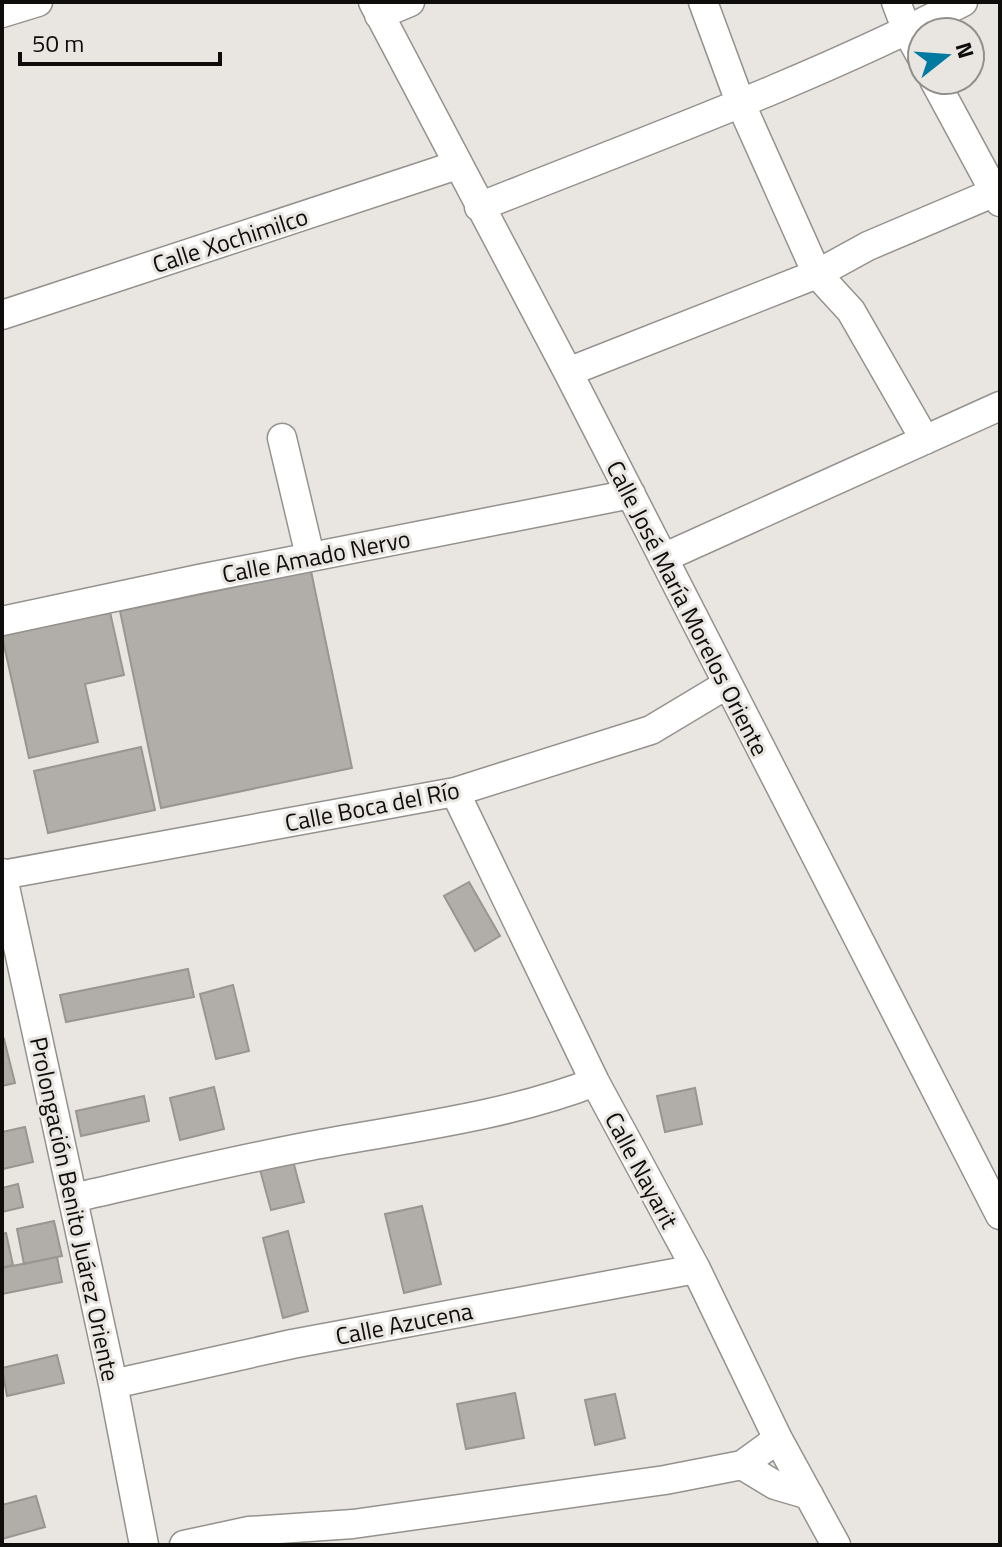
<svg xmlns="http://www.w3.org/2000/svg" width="1002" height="1547" font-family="'Titillium Web',sans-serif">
  <rect width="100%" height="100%" fill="#e9e6e1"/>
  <path fill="#b1aea9" stroke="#999691" stroke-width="2" d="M 311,571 L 352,768 L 161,808 L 120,611 Z
    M 110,612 L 124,675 L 85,684 L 98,742 L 29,758 L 2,636 Z
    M 141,747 L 155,810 L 48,833 L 34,771 Z
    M 469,882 L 500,936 L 475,951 L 444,896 Z
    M 188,969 L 194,997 L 66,1022 L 60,995 Z
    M 233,985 L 249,1051 L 216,1059 L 200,994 Z
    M 4,1039 L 15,1083 L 2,1086 L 2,1040 Z
    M 214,1087 L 224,1129 L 180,1140 L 170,1098 Z
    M 695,1088 L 702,1124 L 665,1132 L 657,1096 Z
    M 144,1096 L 149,1121 L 81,1136 L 76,1111 Z
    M 25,1127 L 33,1162 L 3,1169 L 2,1132 Z
    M 292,1157 L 304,1202 L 271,1210 L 259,1166 Z
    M 18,1184 L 23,1207 L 2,1212 L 2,1188 Z
    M 422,1206 L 441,1284 L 404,1293 L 385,1214 Z
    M 54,1221 L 62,1256 L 24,1264 L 17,1229 Z
    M 288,1231 L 308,1311 L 283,1318 L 263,1238 Z
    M 6,1233 L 13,1265 L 2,1268 L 2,1234 Z
    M 57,1257 L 62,1282 L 2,1294 L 2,1268 Z
    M 57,1355 L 64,1383 L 7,1396 L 2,1368 Z
    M 515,1393 L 524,1438 L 466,1449 L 457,1404 Z
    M 615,1394 L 625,1438 L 595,1445 L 585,1400 Z
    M 36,1496 L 45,1527 L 2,1539 L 2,1505 Z"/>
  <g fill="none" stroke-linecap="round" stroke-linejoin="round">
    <g stroke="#95928d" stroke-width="31">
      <path id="street" d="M 373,2 L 568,372 L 1000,1215
        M 703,2 L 740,102 L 817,274 L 851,311 L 925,440
        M 896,2 L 907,31 L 922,58
        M 2,13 L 38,2
        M 379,15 L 410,2
        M 934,80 L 1000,202
        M 479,207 C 641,142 808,82 963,2
        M 2,315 L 457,165
        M 568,372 L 817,274 L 868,246 L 1000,190
        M 282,438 L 310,556
        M 663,558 L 1000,406
        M 2,621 L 199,579 L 631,494
        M 455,792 L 595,1082 L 696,1269 L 778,1439 L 836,1545
        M 2,873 L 113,1384 L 144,1545
        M 2,875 L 455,792 L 651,730 L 726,685
        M 73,1198 C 152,1180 231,1161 310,1146 C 406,1128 504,1117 595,1082
        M 113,1384 L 292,1344 L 696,1269
        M 742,1465 L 775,1485 L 809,1495
        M 184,1545 L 249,1531 L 353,1524 L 665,1480 L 742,1465 L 778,1439"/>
    </g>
    <use href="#street" stroke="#fff" stroke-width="28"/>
  </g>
  <g text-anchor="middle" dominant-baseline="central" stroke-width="6" stroke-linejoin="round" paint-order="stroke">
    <g font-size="24" fill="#0e0d0b" stroke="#e9e6e1">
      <text transform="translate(230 240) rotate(-18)">Calle Xochimilco</text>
      <text transform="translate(316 556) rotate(-11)">Calle Amado Nervo</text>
      <text transform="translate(688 608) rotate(63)">Calle José María Morelos Oriente</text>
      <text transform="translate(372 806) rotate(-11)">Calle Boca del Río</text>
      <text transform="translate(642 1170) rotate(62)">Calle Nayarit</text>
      <text transform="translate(75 1209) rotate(78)">Prolongación Benito Juárez Oriente</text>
      <text transform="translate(404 1323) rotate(-11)">Calle Azucena</text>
    </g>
  </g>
  <rect width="1002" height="1547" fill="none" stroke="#0e0d0b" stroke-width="8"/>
  <g transform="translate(946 56) rotate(73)"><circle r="38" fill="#e9e6e1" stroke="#918f8b" stroke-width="2"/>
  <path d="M0-6L14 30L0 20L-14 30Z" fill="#017aa2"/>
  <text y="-12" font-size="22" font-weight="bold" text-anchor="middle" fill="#0e0d0b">N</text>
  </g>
  <path d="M20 52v12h200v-12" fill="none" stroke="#0e0d0b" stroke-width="4"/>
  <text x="32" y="52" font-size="24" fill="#0e0d0b" stroke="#e9e6e1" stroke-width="6" paint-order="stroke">50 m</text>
</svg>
